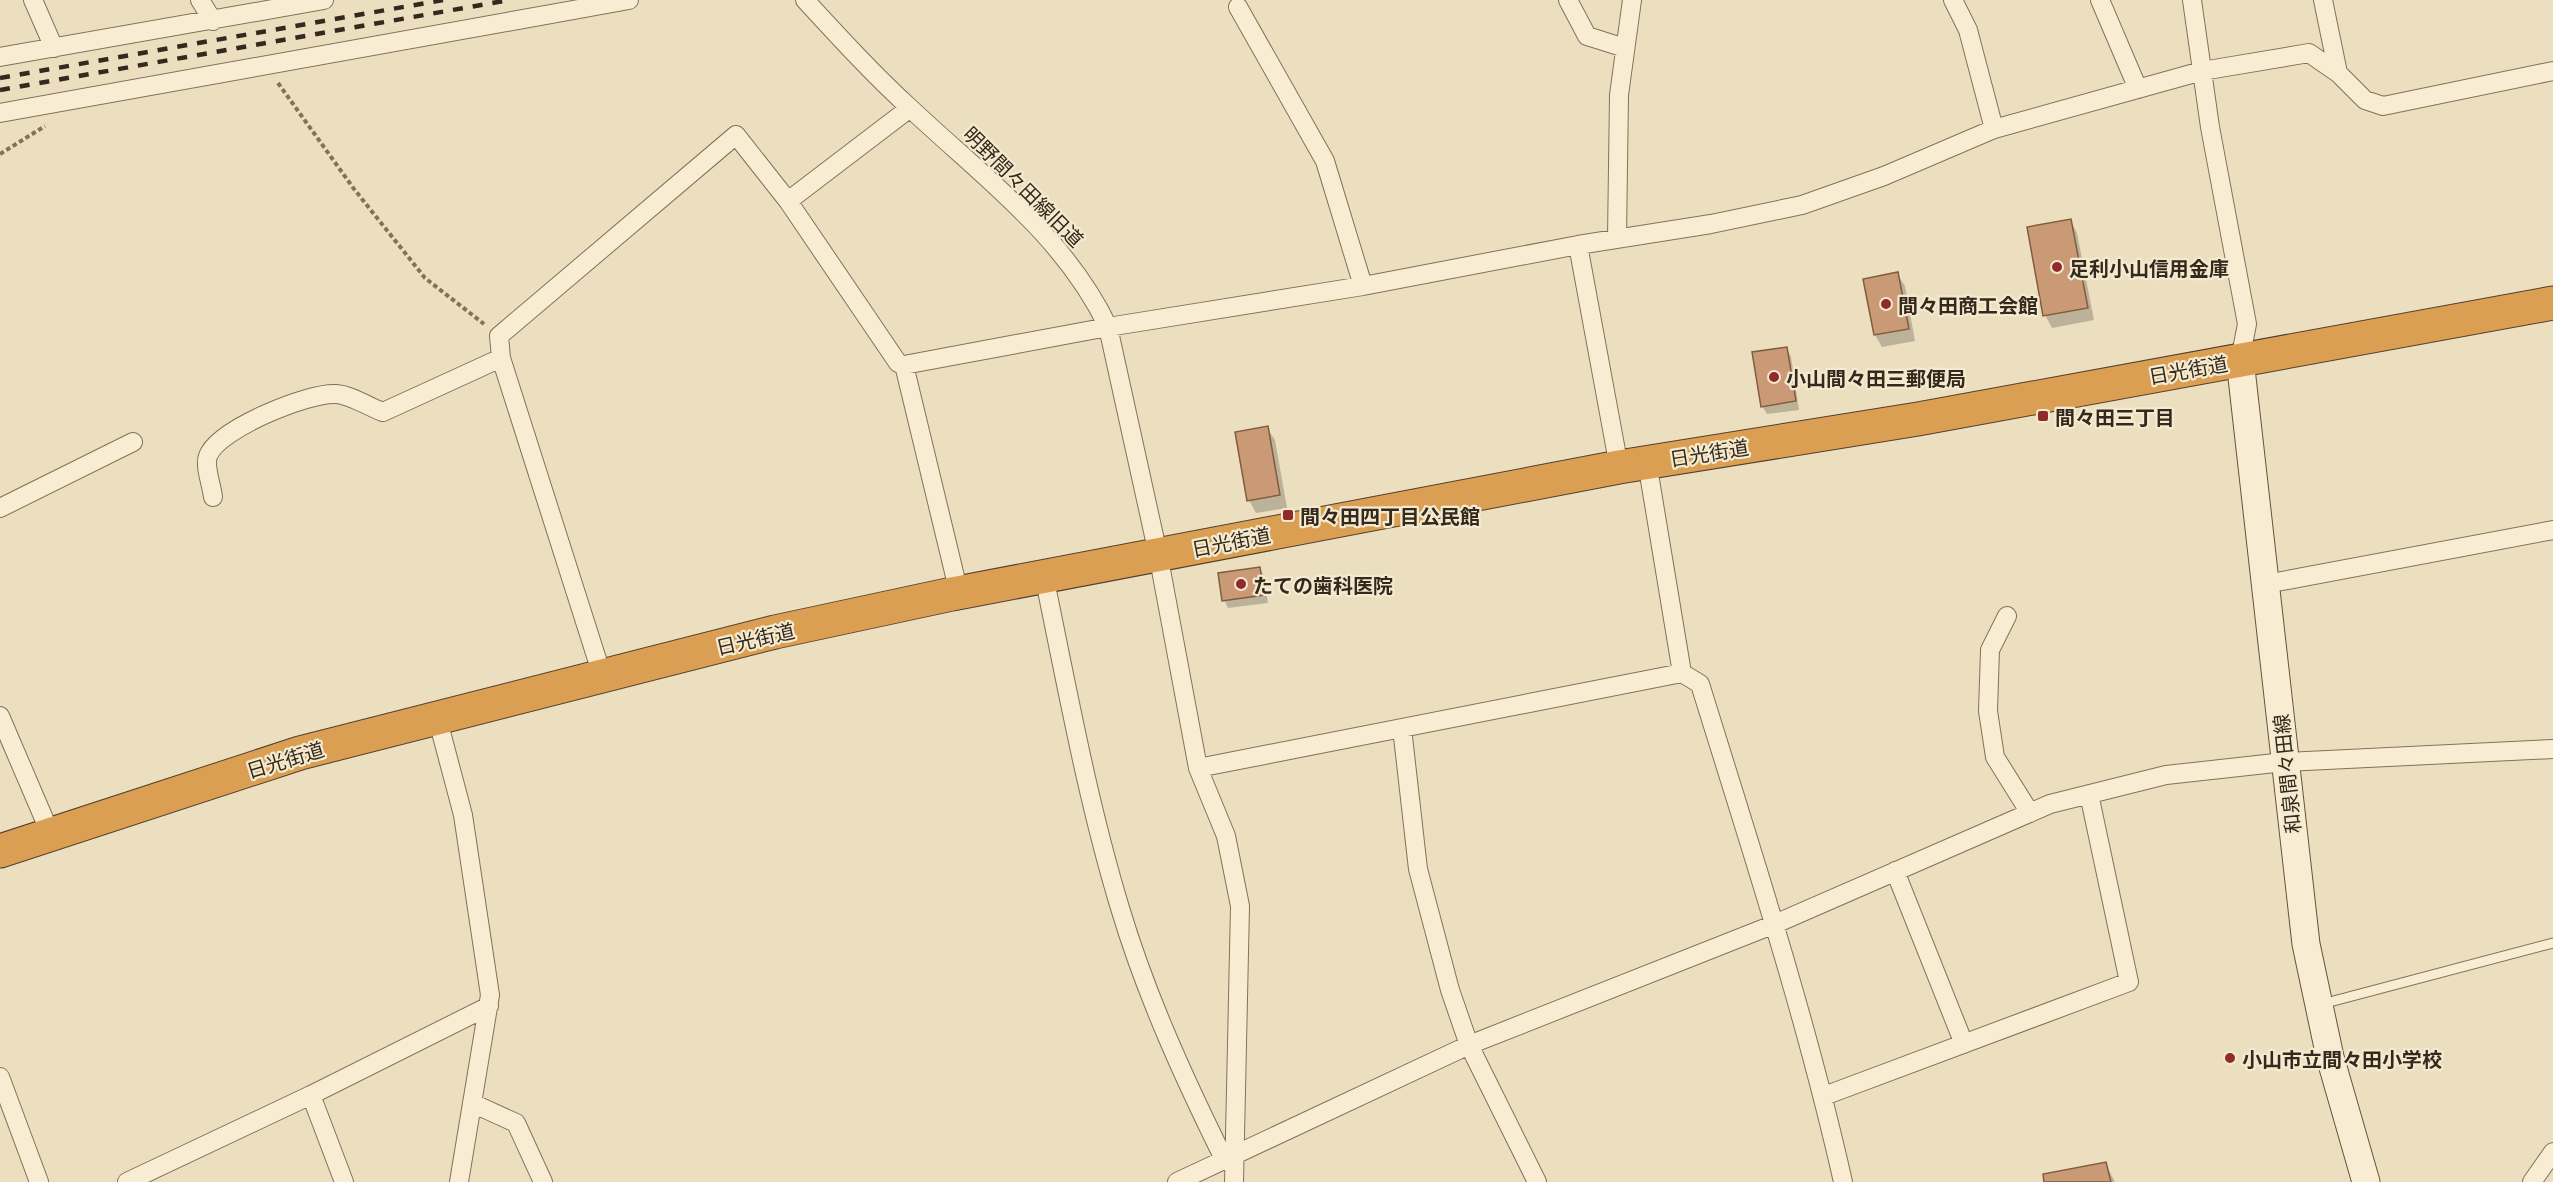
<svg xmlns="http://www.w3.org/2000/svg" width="2553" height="1182" font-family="Georgia,'Noto Sans JP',serif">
  <rect width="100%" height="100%" fill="#ecdfc0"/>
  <path fill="#0003" d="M 2070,220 L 2077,233 L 2094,320 L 2052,328 L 2045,315 Z
    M 1897,274 L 1905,286 L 1915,341 L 1882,347 L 1875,335 Z
    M 1787,349 L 1791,357 L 1799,410 L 1767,414 L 1762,406 Z
    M 1267,428 L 1275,440 L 1287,508 L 1256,513 L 1249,500 Z
    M 1260,568 L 1264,576 L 1268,603 L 1228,608 L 1224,600 Z
    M 2105,1163 L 2115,1182 L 2058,1182 Z"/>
  <path fill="#ca9a77" stroke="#835b3f" stroke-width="1.5" d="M 2071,219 L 2088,308 L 2043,316 L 2027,227 Z
    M 1898,272 L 1909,329 L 1874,335 L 1863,279 Z
    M 1787,347 L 1796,401 L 1761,407 L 1752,352 Z
    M 1268,426 L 1280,495 L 1247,501 L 1235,432 Z
    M 1260,567 L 1264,595 L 1222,601 L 1218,573 Z
    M 2106,1162 L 2111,1182 L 2044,1182 L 2043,1174 Z"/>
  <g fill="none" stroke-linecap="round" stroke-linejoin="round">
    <g stroke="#857059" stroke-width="11">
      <path id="lane" d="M 2322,1004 L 2553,943"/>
    </g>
    <g stroke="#857059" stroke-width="20">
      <path id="street" d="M 33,0 L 54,48
        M 200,0 L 213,21
        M 805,0 C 839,37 873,74 910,108 C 982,176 1065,236 1108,327 L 1158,554 L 1198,768 L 1226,836 L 1240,906 L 1234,1182
        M 1568,0 L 1587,36 L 1625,48
        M 1953,0 L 1968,30 L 1994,129
        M 2100,0 L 2138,89
        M 2192,0 L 2210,127 L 2247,324 L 2240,360
        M 2323,0 L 2338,73
        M 1238,7 L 1325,161 L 1363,286
        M 0,57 L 324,0
        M 0,113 L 629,0
        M 788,201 L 910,108
        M 1617,238 L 1619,95 L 1632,0
        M 1578,245 L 1619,467
        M 904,365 L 959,593
        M 213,497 C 212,486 204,466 208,456 C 218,429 309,392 336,394 C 351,395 369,407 383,412 L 501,358
        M 0,508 L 133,442
        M 1044,576 C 1067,687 1087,799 1120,908 C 1146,995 1184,1078 1224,1159
        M 2266,584 L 2553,530
        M 2007,616 L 1990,650 L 1988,711 L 1995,757 L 2030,813
        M 1682,673 L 1700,684 C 1751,849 1805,1013 1843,1182
        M 602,675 L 501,358 L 499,336 L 736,135 L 788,201 L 898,363 L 904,365 L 1108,327 L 1363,286 L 1578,245 L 1711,224 L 1802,205 L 1884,176 L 1994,129 L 2202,71 L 2309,53 L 2338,73 L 2365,100 L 2383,106 L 2553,71
        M 0,716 L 51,835
        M 437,717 L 463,815 L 490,995 L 459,1182
        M 1402,728 L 1418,869 L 1450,990 L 1469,1045 L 1537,1182
        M 1198,768 L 1682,673 L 1647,462
        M 1895,871 L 1964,1044
        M 0,1077 L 39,1182
        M 311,1095 L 489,1006
        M 1824,1096 L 2129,982 L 2089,794
        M 472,1103 L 516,1123 L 543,1182
        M 127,1182 L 311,1095 L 344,1182
        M 1177,1182 L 1469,1045 L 1775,924 L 2050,804 L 2166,775 L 2284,762 L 2553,749
        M 2532,1182 L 2553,1152"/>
    </g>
    <g stroke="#66523c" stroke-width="29">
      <path id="secondary" d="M 2240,360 L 2306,944 L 2330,1057 L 2366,1182"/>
    </g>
    <g stroke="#523f2d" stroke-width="35">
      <path id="highway" d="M 0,851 L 300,753 L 775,632 L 952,594 L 1619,467 L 1918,419 L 2553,303"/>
    </g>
    <path stroke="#857059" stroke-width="4" stroke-dasharray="4.5 3" stroke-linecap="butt" d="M 278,83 L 354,189 L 425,278 L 484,324
      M 0,154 L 45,126"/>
    <use href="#lane" stroke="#f8edd3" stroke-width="9"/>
    <use href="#street" stroke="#f8edd3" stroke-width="18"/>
    <use href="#secondary" stroke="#f8edd3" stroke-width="27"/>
    <use href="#highway" stroke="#da9f52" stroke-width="33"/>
    <path stroke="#35281d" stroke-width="4.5" stroke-dasharray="10 10" stroke-linecap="butt" d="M 0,78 L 443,0
      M 0,90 L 509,0"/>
  </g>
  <g fill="#922a2b" stroke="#f4eacf" stroke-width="2">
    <circle cx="2057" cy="267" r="6"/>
    <circle cx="1886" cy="304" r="6"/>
    <circle cx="1774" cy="377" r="6"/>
    <rect x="2037" y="410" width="12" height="12" rx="3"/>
    <rect x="1282" y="509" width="12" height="12" rx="3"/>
    <circle cx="1241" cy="584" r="6"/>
    <circle cx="2230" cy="1058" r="6"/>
  </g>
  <g text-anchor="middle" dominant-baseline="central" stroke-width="4.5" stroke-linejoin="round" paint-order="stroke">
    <g font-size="20" fill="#35281d" stroke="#f4eacf">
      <text transform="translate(1024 186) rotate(45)">明野間々田線旧道</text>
      <text transform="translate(2188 369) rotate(-10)">日光街道</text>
      <text transform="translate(1709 452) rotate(-9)">日光街道</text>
      <text transform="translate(1231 541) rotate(-11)">日光街道</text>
      <text transform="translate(755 638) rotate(-13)">日光街道</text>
      <text transform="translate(285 759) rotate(-17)">日光街道</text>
      <text transform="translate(2286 774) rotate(-96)">和泉間々田線</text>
    </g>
    <g font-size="20" font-weight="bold" fill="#35281d" stroke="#f4eacf" text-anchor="start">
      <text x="2069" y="267">足利小山信用金庫</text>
      <text x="1898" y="304">間々田商工会館</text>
      <text x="1786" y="377">小山間々田三郵便局</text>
      <text x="2055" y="416">間々田三丁目</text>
      <text x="1300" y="515">間々田四丁目公民館</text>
      <text x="1253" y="584">たての歯科医院</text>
      <text x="2242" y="1058">小山市立間々田小学校</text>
    </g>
  </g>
</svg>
